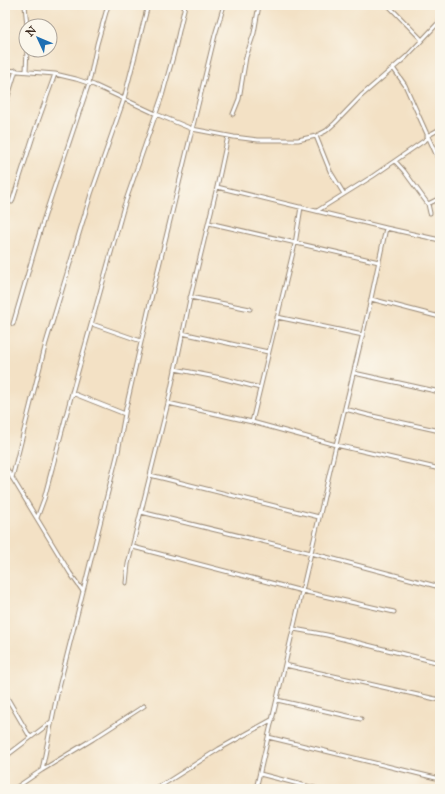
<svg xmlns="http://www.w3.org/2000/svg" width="445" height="794" font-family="'IM FELL Great Primer',serif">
  <rect width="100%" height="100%" fill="#fbf7ec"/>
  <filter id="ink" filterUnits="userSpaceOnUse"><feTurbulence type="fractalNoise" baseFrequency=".025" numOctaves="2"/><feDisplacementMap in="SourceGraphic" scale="8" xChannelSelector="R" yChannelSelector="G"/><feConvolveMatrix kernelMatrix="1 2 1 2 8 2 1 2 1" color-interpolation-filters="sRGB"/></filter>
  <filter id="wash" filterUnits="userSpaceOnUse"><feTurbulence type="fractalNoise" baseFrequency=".012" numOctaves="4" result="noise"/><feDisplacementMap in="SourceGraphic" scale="16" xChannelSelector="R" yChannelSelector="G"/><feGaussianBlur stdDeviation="0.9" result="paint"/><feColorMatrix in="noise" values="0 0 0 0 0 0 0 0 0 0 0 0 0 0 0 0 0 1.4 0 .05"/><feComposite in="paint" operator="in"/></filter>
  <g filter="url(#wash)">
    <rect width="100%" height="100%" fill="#f3e1c5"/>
  </g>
  <g filter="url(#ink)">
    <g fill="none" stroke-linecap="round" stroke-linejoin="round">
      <g stroke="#978672" stroke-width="5">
        <path id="minor" d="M 25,5 L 27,26
          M 388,5 L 422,40
          M 439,5 L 440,6
          M 393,68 L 405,85 L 440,163
          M 5,70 L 55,74 L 76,79 L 94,85 L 156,114 L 192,129 L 234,137 L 258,140 L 298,140 L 316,136 L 326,131 L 335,123 L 361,96 L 406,57 L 440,21
          M 26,71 L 27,50
          M 5,106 L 16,70
          M 233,114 L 239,99 L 246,57 L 254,33 L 259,5
          M 228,136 L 217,187 L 386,228 L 369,308 L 336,445 L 256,789
          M 316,136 L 330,171 L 344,194
          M 427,136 L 440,129
          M 395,161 L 404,171 L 425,200 L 428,204 L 430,213
          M 12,202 L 36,127 L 55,74
          M 428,204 L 440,198
          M 301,207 L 295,244 L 252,422 L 336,445 L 440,469
          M 317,211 L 373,176 L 428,138
          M 209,223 L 379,262
          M 386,228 L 440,240
          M 190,297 L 250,309
          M 371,299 L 440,317
          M 277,317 L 363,335
          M 13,324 L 44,218 L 89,83 L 97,44 L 108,5
          M 92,324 L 141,341
          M 182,333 L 268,352
          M 175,369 L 221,378 L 260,388
          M 354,373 L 440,392
          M 72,392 L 72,393 L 125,414
          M 168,403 L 190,299 L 217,187
          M 345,409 L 368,415 L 440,431
          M 5,466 L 70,573 L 82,590
          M 150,475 L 319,517
          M 12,478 L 46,343 L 91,194 L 124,99 L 148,5
          M 141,512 L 311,553 L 440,587
          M 37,518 L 44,499 L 72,393 L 124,206 L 162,96 L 174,53 L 185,5
          M 133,547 L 302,591 L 394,612
          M 126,583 L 128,564 L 168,403 L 252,422
          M 294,629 L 327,635 L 440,663
          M 285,665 L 440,700
          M 5,694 L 30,737
          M 277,700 L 361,719
          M 268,737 L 440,779
          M 5,757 L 51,722
          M 42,770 L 93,739 L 144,706
          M 260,774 L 318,789
          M 14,789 L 42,770 L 57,695 L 118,452 L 126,408 L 150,303 L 215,35 L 224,5
          M 156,789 L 219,749 L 273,719"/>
      </g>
      <use href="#minor" stroke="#fff" stroke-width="3"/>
    </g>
  </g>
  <rect width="445" height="794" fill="none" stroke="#fbf7ec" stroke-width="20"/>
  <g transform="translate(38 38) rotate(314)"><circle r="19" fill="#fbf7ec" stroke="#aea59a"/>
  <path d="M0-3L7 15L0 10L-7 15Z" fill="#1f6fb2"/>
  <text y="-6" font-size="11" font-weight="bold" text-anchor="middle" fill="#3b2a1e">N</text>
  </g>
</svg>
